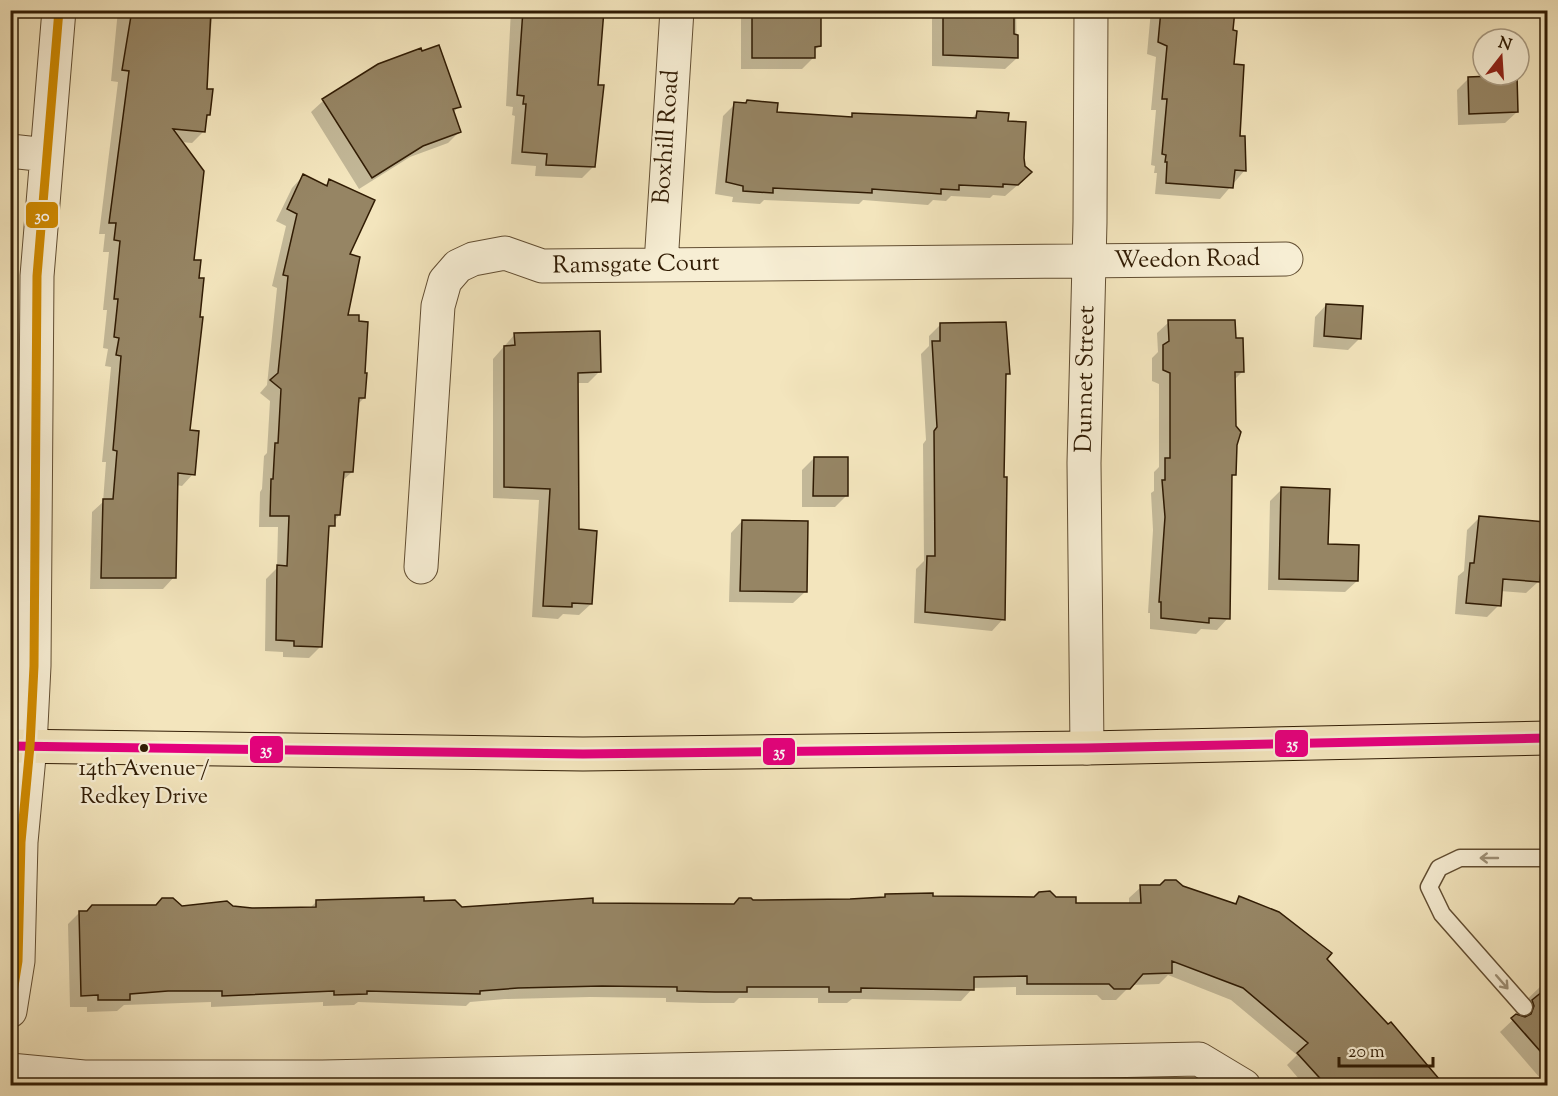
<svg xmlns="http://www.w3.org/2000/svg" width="1558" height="1096" font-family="'Sorts Mill Goudy',serif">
  <rect width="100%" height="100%" fill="#f3e5bd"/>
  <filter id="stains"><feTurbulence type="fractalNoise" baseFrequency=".00333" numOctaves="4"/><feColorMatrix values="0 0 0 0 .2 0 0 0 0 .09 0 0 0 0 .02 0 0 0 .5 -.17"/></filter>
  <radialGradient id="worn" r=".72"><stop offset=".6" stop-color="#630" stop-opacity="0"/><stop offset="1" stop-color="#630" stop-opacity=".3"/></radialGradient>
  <path fill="#0003" d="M 118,10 L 213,10 L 205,90 L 209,114 L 205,118 L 204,131 L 192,143 L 181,142 L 192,261 L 189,431 L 193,474 L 182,486 L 176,485 L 174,577 L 163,589 L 90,589 L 92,512 L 103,502 L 106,462 L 102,462 L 111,367 L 105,366 L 108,349 L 103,348 L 107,310 L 103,310 L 109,252 L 103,252 L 105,234 L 99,234 L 118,82 L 111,81 Z
    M 511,10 L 602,10 L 597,67 L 594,166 L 582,178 L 535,176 L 536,166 L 511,164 L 515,116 L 512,115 L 513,107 L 506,106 Z
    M 741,10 L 821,10 L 819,46 L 814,51 L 814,57 L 802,69 L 741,69 Z
    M 932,10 L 1016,10 L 1017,58 L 1005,69 L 932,66 Z
    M 1151,10 L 1234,10 L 1232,66 L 1245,170 L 1220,199 L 1155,194 L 1157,173 L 1154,173 L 1155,166 L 1151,165 L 1156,110 L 1151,110 L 1156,57 L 1147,54 Z
    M 379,65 L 459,106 L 453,113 L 459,132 L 448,143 L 410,157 L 359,189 L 311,112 L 323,101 Z
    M 1469,78 L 1517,112 L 1505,123 L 1458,125 L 1457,90 Z
    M 735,104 L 775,113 L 849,118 L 853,115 L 971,119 L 977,113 L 1007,123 L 1019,184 L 1005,196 L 993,195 L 990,198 L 951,196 L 946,201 L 933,200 L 928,205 L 863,200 L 859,204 L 764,200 L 760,204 L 732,202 L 733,197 L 715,194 L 723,116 Z
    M 303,176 L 324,186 L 330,181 L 347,255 L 347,316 L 364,398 L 357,405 L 352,472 L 341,482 L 339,515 L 327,531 L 321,646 L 309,658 L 283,657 L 283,652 L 265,651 L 266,579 L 277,568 L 278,527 L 259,527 L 260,492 L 262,489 L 264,456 L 267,453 L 270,401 L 260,393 L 267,385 L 277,288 L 272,286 L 286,226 L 276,221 L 292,188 Z
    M 1326,305 L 1360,338 L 1348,350 L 1313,347 L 1315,317 Z
    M 1169,322 L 1234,340 L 1243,371 L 1234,380 L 1235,445 L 1234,474 L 1231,478 L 1228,618 L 1217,630 L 1201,629 L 1196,634 L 1150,629 L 1150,613 L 1148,613 L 1153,530 L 1151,493 L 1154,491 L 1154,472 L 1159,467 L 1159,384 L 1152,381 L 1152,358 L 1158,352 L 1157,333 Z
    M 941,324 L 1009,373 L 1005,377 L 1002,479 L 1003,619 L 992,631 L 914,623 L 916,569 L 924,561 L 923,444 L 926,440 L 921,354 L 929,346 L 929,336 Z
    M 515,334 L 600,371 L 588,383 L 577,383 L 578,531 L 591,604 L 579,615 L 563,614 L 558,619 L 532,617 L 539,500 L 493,498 L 493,359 Z
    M 814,458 L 846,496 L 835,507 L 802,507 L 802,470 Z
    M 1282,489 L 1357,581 L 1345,592 L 1268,590 L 1270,501 Z
    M 1479,518 L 1538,582 L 1526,593 L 1500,591 L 1499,605 L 1487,617 L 1455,614 L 1458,576 L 1464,571 L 1467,530 Z
    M 742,521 L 805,592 L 793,603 L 729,602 L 731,533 Z
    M 1141,887 L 1183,887 L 1233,905 L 1239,898 L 1325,959 L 1447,1086 L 1305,1086 L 1287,1065 L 1297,1055 L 1231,1000 L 1168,975 L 1159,984 L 1131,985 L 1116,1000 L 1102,1000 L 1097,995 L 1016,995 L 1016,987 L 973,988 L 961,1001 L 852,999 L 847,1003 L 818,1003 L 818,998 L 739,998 L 734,1003 L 702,1003 L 666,1002 L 666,998 L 590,997 L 505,999 L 470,1002 L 466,1006 L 358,1002 L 354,1005 L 323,1006 L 323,1002 L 211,1007 L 211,1002 L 124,1005 L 117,1011 L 87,1012 L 87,1007 L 70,1007 L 68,924 L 80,912 L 181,907 L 310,908 L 316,902 L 422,903 L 461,909 L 591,905 L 734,906 L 753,902 L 882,899 L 885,896 L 1056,898 L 1074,905 L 1129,904 L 1129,898 Z
    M 1548,984 L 1548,1086 L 1547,1086 L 1500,1032 L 1517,1016 L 1522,1018 L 1517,1009 L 1540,987 L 1542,989 Z"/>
  <path fill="#968564" stroke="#311c04" stroke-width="1.5" d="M 132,10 L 211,10 L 207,89 L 213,89 L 210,115 L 207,115 L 205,132 L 173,129 L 204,171 L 194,260 L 201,260 L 199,278 L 204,278 L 200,317 L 203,317 L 190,430 L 199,431 L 195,475 L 178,473 L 176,578 L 101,578 L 103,499 L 113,499 L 117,451 L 113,450 L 121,356 L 116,355 L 119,338 L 114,337 L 118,299 L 114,299 L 120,241 L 114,240 L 116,223 L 109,223 L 129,71 L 122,70 Z
    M 523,10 L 604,10 L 598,85 L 604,85 L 595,167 L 546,165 L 547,154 L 522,152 L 526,104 L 523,104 L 524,96 L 517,95 Z
    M 752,10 L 821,10 L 821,46 L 815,47 L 815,58 L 752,58 Z
    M 943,10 L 1014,10 L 1014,34 L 1018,35 L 1018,58 L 943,55 Z
    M 1161,10 L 1235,10 L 1233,30 L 1237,31 L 1234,64 L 1244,65 L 1240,136 L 1245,136 L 1246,171 L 1235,170 L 1233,188 L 1166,183 L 1167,162 L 1165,162 L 1166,155 L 1162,154 L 1167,99 L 1162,99 L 1167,46 L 1158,42 Z
    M 439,45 L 461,107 L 453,109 L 461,132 L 423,146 L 372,178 L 322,99 L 378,64 L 421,48 L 422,51 Z
    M 1517,75 L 1518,112 L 1469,114 L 1468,77 Z
    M 747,100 L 778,103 L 777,112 L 852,117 L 852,113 L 976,118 L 977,111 L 1009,113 L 1008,121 L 1026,122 L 1024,158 L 1025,166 L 1032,172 L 1018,185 L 1003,184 L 1003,187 L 959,185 L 959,190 L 941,189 L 941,194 L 872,189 L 872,193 L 773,188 L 773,193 L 743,191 L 743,186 L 726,182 L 734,102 L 746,103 Z
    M 303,174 L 327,186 L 329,179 L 375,200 L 350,254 L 360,257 L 348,315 L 359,315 L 359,321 L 368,322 L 365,373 L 367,373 L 365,398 L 359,398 L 353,472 L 344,472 L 340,515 L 335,515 L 335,526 L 329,526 L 322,647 L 294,646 L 294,641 L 276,640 L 277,565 L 287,566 L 289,516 L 270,516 L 271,479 L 273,479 L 275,443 L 278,443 L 281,389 L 270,380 L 278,373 L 288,276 L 283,275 L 297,214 L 287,209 Z
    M 1326,304 L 1363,306 L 1361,339 L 1324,336 Z
    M 1168,320 L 1235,320 L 1236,338 L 1243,338 L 1244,372 L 1235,372 L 1236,426 L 1241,432 L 1237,445 L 1236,475 L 1232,475 L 1230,619 L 1209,618 L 1209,623 L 1161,618 L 1161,602 L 1159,602 L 1165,517 L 1162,480 L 1165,480 L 1165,458 L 1170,458 L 1170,373 L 1163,370 L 1163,345 L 1169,341 Z
    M 1006,322 L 1010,374 L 1006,374 L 1004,477 L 1007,477 L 1005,620 L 925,612 L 927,556 L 935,556 L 934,431 L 937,427 L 932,341 L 940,341 L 940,323 Z
    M 600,331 L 601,372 L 578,373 L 579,529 L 597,531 L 592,604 L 572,603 L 572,607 L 543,606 L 550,489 L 504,487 L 504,346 L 515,345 L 514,333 Z
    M 814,457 L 848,457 L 848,496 L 813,496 Z
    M 1281,487 L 1330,489 L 1328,544 L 1359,545 L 1358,581 L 1279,579 Z
    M 1479,516 L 1545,522 L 1540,582 L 1503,579 L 1501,606 L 1466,603 L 1470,563 L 1474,563 Z
    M 742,520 L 808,521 L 807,592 L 740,591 Z
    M 1165,880 L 1176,880 L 1183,886 L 1236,904 L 1239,896 L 1279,912 L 1332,953 L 1327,959 L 1388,1024 L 1391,1022 L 1445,1086 L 1327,1086 L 1297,1053 L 1308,1043 L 1243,988 L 1172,961 L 1172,973 L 1143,974 L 1130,989 L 1114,989 L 1109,984 L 1027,984 L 1027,976 L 974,977 L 974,990 L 861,988 L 861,992 L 829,992 L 829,987 L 747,987 L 747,992 L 715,992 L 677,991 L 677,987 L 602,986 L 518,988 L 480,991 L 480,994 L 367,991 L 367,994 L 334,995 L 334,991 L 222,996 L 222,991 L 168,991 L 130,994 L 130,1000 L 98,1000 L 98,995 L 81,996 L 79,911 L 87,911 L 92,905 L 156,905 L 162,898 L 173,898 L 182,906 L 227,901 L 233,906 L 252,908 L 316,907 L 316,900 L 424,897 L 424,901 L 455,900 L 462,907 L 593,898 L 593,903 L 734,904 L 739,898 L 751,898 L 753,900 L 850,899 L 885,897 L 885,894 L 933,893 L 933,896 L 1034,897 L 1039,892 L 1050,891 L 1056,897 L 1076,897 L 1076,903 L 1141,903 L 1140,885 L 1160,885 Z
    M 1548,987 L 1548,1060 L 1511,1018 L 1516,1014 L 1525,1017 L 1531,1014 L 1534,1006 L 1532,1000 Z"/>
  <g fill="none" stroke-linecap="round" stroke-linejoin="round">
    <g stroke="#624e32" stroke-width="19">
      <path id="lane" d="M 1524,1007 L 1442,914 L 1429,887 L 1439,868 L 1460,858 L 1548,858"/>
    </g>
    <g stroke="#624e32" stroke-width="35">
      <path id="street" d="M 10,151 L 47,155
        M 661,264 L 677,10
        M 421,567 L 438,306 L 445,281 L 458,266 L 473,259 L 505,253 L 542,266 L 1286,259
        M 1087,748 L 1084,463 L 1090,222 L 1091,10
        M 10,1011 L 18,961 L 21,842 L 30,746 L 34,666 L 37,276 L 59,10
        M 10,1070 L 84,1077 L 322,1077 L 1199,1059 L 1244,1086"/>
    </g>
    <g stroke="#311c04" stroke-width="35">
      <path id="primary" d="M 10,746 L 583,754 L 1087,748 L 1548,738"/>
    </g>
    <use href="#lane" stroke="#f7eed4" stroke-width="16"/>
    <use href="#street" stroke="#f7eed4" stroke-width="33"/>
    <use href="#primary" stroke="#f3e5bd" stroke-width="33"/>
    <g stroke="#f7eed4" stroke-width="14">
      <path id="bus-1" d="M 10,746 L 583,754 L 1087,748 L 1548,738"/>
    </g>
    <g stroke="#f7eed4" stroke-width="14">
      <path id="bus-2" d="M 10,1011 L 18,961 L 21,842 L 30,746 L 34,666 L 37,276 L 59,10"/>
    </g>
    <use href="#bus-1" stroke="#e5007d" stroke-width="9"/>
    <use href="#bus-2" stroke="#cf8a01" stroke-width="9"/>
  </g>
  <defs><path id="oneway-shaft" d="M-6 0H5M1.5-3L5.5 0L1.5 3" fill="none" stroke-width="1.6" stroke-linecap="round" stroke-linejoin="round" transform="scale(1.5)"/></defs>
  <g stroke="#9e9076">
    <use href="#oneway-shaft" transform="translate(1489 858) rotate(-180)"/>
    <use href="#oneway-shaft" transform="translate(1502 982) rotate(49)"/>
  </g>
  <circle fill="#311c04" stroke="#f7eed4" stroke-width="2" cx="144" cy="748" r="5"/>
  <g text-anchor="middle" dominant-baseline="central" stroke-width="4.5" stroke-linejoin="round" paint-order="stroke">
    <g font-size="22" fill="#311c04" stroke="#f7eed4">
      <text x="144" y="770">14th Avenue /<tspan x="144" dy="28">Redkey Drive</tspan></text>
    </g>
    <g font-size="24" fill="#311c04" stroke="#f7eed4">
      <text transform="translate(667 137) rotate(-86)">Boxhill Road</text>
      <text transform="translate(1187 260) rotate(-1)">Weedon Road</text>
      <text transform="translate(636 265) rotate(-1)">Ramsgate Court</text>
      <text transform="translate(1086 379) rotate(-89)">Dunnet Street</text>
    </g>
  </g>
  <g stroke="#f7eed4" stroke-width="2">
    <rect x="25" y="201" width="34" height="28" rx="6" fill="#cf8a01"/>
    <rect x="1274" y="729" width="35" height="29" rx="6" fill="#e5007d"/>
    <rect x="249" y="735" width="35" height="29" rx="6" fill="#e5007d"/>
    <rect x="762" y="737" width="34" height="29" rx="6" fill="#e5007d"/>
  </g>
  <g font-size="16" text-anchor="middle" font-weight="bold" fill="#fff">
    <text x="42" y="221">30</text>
    <text x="1292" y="749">35</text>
    <text x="266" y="755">35</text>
    <text x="779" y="757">35</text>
  </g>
  <rect width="1558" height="1096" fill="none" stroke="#f3e5bd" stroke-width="36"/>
  <rect x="12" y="12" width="1534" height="1072" fill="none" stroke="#311c04" stroke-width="3"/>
  <rect x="18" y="18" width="1522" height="1060" fill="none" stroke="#311c04" stroke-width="1.5"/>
  <g transform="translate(1501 57) rotate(17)"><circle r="28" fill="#f7eed4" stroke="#a89a81" stroke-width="1.5"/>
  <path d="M0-4.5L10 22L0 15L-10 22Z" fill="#8f2418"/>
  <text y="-9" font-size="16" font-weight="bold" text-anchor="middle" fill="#311c04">N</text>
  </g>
  <path d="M1339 1057v9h94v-9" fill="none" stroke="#311c04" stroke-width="3"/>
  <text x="1348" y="1057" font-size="18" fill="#311c04" stroke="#f7eed4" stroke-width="4.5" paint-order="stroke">20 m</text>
  <rect width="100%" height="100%" filter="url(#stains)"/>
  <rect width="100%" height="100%" fill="url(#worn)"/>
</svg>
